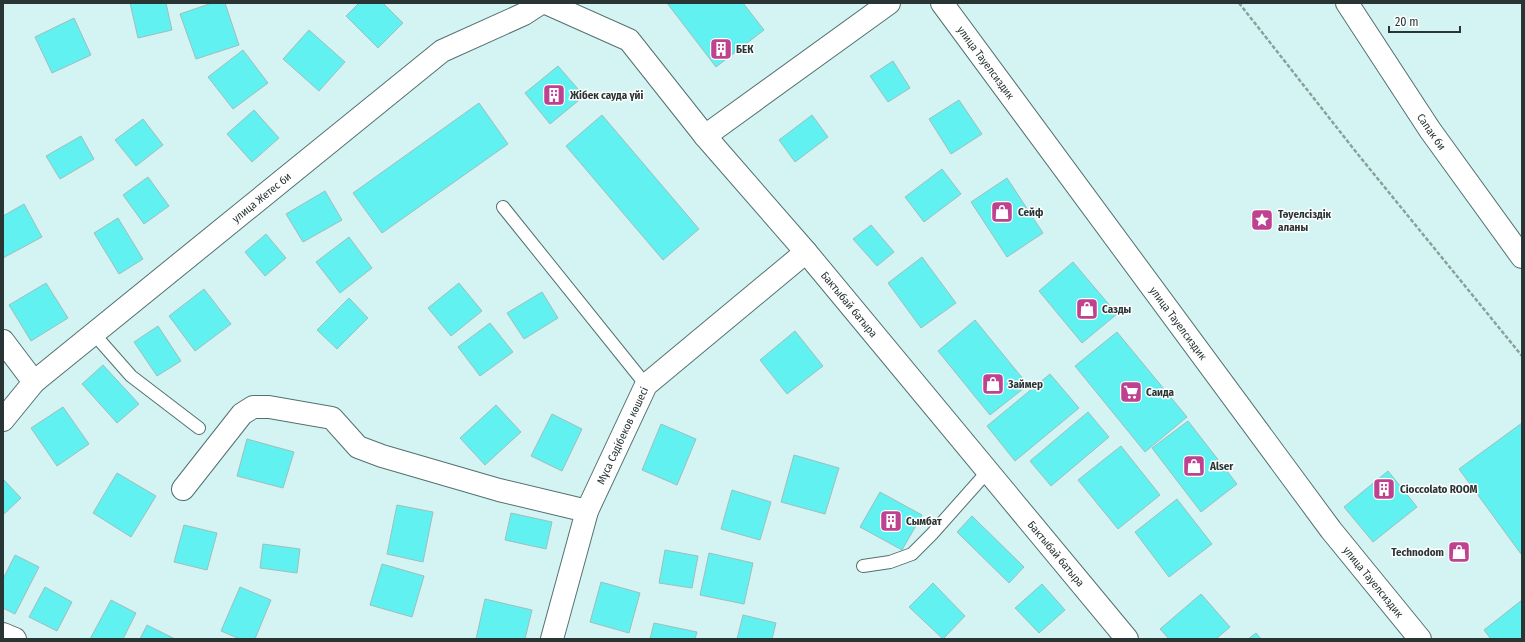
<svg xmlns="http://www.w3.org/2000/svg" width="1525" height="642" font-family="'Fira Sans Condensed',sans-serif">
  <rect width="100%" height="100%" fill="#d4f4f3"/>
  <path fill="#61f1f1" stroke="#9fbebd" d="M 130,3 L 166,3 L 172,30 L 138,38 Z
    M 212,3 L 225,3 L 239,45 L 196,59 L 180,14 Z
    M 359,3 L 383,3 L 403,23 L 378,48 L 346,16 Z
    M 667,3 L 743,3 L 764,30 L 716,67 Z
    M 74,18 L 91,55 L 52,73 L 35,37 Z
    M 309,30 L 345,62 L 319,91 L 283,59 Z
    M 243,50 L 268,83 L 233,109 L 208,77 Z
    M 893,61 L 910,88 L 888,102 L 870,76 Z
    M 558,66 L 584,96 L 550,124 L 525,93 Z
    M 959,100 L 982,134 L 951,154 L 929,119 Z
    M 479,103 L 508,144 L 382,233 L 353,193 Z
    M 254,110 L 279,138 L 252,162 L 227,134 Z
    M 602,115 L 699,229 L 663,260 L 566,146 Z
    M 812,115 L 828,137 L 795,162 L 779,140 Z
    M 143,119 L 163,145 L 136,166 L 115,140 Z
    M 81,136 L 94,159 L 60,179 L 46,156 Z
    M 942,169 L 961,194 L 924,222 L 905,197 Z
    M 148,177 L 169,206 L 144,224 L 123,195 Z
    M 1007,178 L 1043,233 L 1007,257 L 971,202 Z
    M 325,191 L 342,220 L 303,242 L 286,214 Z
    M 24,204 L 42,237 L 3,258 L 3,216 Z
    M 118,218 L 143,259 L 119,274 L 94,233 Z
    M 871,225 L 894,252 L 877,266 L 853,239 Z
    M 266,234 L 286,258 L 265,276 L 245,252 Z
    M 349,237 L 372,268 L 340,293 L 316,262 Z
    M 922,257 L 956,303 L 921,328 L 888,283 Z
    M 1073,262 L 1117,314 L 1082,343 L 1039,291 Z
    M 46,283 L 68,318 L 31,341 L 9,305 Z
    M 459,283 L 482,311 L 451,336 L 428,308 Z
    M 204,289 L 231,324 L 195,351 L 169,316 Z
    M 542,292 L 558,318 L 524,339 L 507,313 Z
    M 349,298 L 368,318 L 337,349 L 317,330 Z
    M 975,320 L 1028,385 L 990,415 L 938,351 Z
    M 490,323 L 513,352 L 480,376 L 458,347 Z
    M 158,326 L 181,361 L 157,376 L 134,342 Z
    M 795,331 L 823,366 L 787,394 L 760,360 Z
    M 1117,332 L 1187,417 L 1145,452 L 1075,366 Z
    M 103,365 L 139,404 L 117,423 L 82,384 Z
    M 1050,374 L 1079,408 L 1015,461 L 987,426 Z
    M 496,405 L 521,432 L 485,465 L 460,438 Z
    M 63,407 L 89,444 L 57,466 L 31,428 Z
    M 1088,412 L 1109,437 L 1051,486 L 1030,461 Z
    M 552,414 L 582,429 L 562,471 L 531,456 Z
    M 1188,421 L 1237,484 L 1201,512 L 1152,448 Z
    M 1522,423 L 1522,553 L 1521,554 L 1459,469 Z
    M 661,424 L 696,439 L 677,485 L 642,470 Z
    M 247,439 L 294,452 L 283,488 L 237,476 Z
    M 1121,446 L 1160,495 L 1118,529 L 1078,480 Z
    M 794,455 L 839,468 L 825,514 L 781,502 Z
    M 1388,471 L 1417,507 L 1373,542 L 1344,507 Z
    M 117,473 L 156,496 L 131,537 L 93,513 Z
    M 3,479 L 21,498 L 3,515 Z
    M 732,490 L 771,502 L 760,540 L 721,529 Z
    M 880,492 L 922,515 L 902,550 L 860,527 Z
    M 1177,499 L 1212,544 L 1169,577 L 1135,532 Z
    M 397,505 L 433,512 L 423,562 L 387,554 Z
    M 511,513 L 552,522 L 546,549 L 505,540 Z
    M 972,516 L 1024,567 L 1009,583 L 957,532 Z
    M 184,525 L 217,533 L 207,570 L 174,562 Z
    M 263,544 L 300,549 L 297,573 L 260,568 Z
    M 665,550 L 698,556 L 692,588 L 659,583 Z
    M 709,553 L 753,563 L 744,604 L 700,595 Z
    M 15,555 L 39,567 L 15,614 L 3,608 L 3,579 Z
    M 382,564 L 424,576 L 412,617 L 370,605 Z
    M 601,582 L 640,593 L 629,633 L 590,622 Z
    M 933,583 L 965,616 L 943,639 L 909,607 Z
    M 1042,584 L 1065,610 L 1039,633 L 1015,608 Z
    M 45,587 L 72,602 L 57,631 L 29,617 Z
    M 240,587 L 271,600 L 255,639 L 240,639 L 221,631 Z
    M 1201,594 L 1230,627 L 1216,639 L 1169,639 L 1160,629 Z
    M 485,599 L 532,610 L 525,639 L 476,639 Z
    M 111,600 L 136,613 L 123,639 L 90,639 Z
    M 1522,600 L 1522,639 L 1491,639 L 1484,630 Z
    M 743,615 L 776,623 L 772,639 L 737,639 Z
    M 654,623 L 697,632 L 695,639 L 650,639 Z
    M 147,625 L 175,639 L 140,639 Z
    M 1256,633 L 1261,639 L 1248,639 Z"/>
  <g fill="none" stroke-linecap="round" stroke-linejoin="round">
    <g stroke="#547070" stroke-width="14">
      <path id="service" d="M 503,207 L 646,385
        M 94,334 L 131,376 L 199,428
        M 863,566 L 890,562 L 912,554 L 932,534 L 988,471"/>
    </g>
    <g stroke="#547070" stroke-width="24">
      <g id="minor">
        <path id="s1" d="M 942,3 L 1331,530 L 1420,639"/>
        <path d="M 705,136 L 889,3"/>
        <path d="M 3,341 L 34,382"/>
        <path id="s2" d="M 3,420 L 34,382 L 442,51 L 524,14 L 541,3"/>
        <path d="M 183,489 L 242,414 L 253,407 L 269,407 L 332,418 L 358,447 L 382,456 L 499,490 L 587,511"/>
        <path d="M 3,634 L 15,639"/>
        <path id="s3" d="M 552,639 L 587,511 L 646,385 L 806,252"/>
      </g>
    </g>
    <g stroke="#547070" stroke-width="24">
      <g id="tertiary">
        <path id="s4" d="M 546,3 L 629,40 L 705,136 L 806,252 L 1127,639"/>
        <path id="s5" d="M 1347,3 L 1430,130 L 1522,257"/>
      </g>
    </g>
    <path stroke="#89a09f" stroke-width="2.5" stroke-dasharray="4 2" stroke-linecap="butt" d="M 1239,3 L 1356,152 L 1522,356"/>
    <use href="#service" stroke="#fff" stroke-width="12"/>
    <use href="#minor" stroke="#fff" stroke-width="22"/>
    <use href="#tertiary" stroke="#fff" stroke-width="22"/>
  </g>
  <defs>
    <g id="building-square" transform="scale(1.15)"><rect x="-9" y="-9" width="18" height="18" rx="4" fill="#bf4291" stroke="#fff"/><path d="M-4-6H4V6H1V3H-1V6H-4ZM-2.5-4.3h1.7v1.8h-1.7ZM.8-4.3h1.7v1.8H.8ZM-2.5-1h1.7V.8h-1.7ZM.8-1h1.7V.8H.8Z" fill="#fff"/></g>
    <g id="shop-square" transform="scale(1.15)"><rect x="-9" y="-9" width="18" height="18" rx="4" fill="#bf4291" stroke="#fff"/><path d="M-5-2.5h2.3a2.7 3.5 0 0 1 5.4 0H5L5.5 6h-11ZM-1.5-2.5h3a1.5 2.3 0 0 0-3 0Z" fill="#fff"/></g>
    <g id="sight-square" transform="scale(1.15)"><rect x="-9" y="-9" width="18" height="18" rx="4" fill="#bf4291" stroke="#fff"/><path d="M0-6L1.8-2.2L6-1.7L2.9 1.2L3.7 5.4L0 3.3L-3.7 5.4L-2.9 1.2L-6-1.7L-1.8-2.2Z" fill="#fff"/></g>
    <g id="supermarket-square" transform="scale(1.15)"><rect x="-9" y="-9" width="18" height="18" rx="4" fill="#bf4291" stroke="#fff"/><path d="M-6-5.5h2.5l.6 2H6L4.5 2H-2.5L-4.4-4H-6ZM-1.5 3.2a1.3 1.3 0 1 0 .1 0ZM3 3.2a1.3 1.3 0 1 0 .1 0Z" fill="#fff"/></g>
  </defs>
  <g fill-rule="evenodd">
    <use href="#building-square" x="721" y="49"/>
    <use href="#building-square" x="554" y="95"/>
    <use href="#shop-square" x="1002" y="212"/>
    <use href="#sight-square" x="1262" y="220"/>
    <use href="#shop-square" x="1087" y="309"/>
    <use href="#shop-square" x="993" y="384"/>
    <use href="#supermarket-square" x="1131" y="392"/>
    <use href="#shop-square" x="1194" y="466"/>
    <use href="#building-square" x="1384" y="489"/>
    <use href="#building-square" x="891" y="521"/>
    <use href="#shop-square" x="1459" y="552"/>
  </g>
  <g text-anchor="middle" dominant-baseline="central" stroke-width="3" stroke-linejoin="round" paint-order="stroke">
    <g font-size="11" font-weight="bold" fill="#293535" stroke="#fff" text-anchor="start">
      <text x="736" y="49">БЕК</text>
      <text x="570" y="95">Жібек сауда үйі</text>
      <text x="1018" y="212">Сейф</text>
      <text x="1278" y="214">Тәуелсіздік<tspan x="1278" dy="13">аланы</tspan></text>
      <text x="1102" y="309">Сазды</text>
      <text x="1008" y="384">Займер</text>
      <text x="1146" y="392">Саида</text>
      <text x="1210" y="466">Alser</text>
      <text x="1400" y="489">Cioccolato ROOM</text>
      <text x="906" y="521">Сымбат</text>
      <text x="1444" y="552" text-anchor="end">Technodom</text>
    </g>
    <g font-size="11" fill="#293535" stroke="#fff">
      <text stroke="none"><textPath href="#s1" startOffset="74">улица Тауелсиздик</textPath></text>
      <text stroke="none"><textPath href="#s5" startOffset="154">Сапак би</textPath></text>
      <text stroke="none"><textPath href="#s2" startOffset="342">улица Жетес би</textPath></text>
      <text stroke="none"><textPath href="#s4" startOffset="435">Бактыбай батыра</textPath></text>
      <text stroke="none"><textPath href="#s1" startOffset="398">улица Тауелсиздик</textPath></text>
      <text stroke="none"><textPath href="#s3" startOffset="216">Мұса Сәдібеков көшесі</textPath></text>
      <text stroke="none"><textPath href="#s4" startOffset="759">Бактыбай батыра</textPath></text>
      <text stroke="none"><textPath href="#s1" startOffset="722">улица Тауелсиздик</textPath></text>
    </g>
  </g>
  <rect width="1525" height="642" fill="none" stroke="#293535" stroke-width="8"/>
  <path d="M1389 26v6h71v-6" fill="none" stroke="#293535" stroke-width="2"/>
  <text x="1395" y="26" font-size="12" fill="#293535" stroke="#ffffff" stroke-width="3" paint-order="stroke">20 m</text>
</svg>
